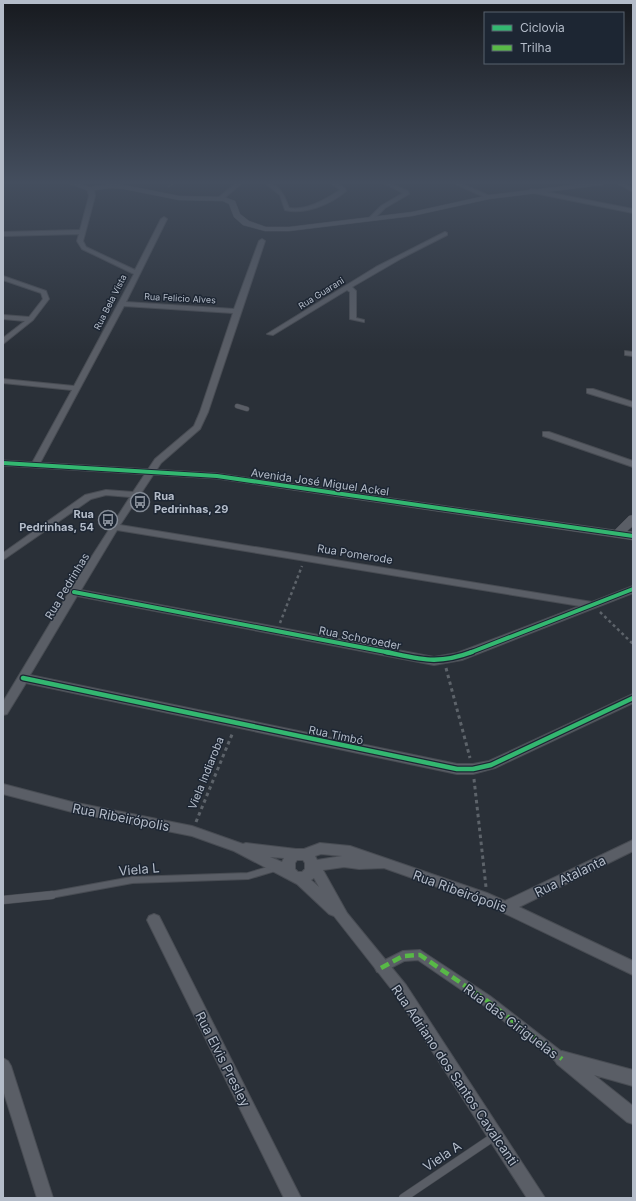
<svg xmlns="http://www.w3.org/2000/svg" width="636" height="1201" font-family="Inter,sans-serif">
  <rect width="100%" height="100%" fill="#2a3038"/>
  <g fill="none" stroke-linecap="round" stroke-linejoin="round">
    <g stroke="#484c53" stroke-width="5">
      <path id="service-far2" d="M 237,406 L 247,409"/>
    </g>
    <g stroke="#484c53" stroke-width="8">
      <path id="service-far1" d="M 45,896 L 132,880 L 248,876 L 275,868"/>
    </g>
    <g stroke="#484c53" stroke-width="9">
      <path id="service" d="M 3,900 L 52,895
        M 403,1198 L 495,1136"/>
    </g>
    <g stroke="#484c53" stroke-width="2">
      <path id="pedestrian" d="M 420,950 L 490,996 L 566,1055 L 568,1059 L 566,1063 L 562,1065 L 558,1063 L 482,1004 L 418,960 L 404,961 L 381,973 L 377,972 L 375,968 L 377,964 L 403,951 Z"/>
    </g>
    <g stroke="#484c53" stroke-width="2">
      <path id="minor" d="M 116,183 L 123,183 L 110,188 L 107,186 Z
        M 236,183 L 242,183 L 222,200 L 218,200 L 218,198 Z
        M 265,183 C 279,183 285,196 289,208 C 307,211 326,199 340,190 L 331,183 L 336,183 L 345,188 L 346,191 C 331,204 305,215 285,210 L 280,195 Z
        M 384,183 L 389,183 L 408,191 L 409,194 L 385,208 L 374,219 L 370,219 L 370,217 L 381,206 L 403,193 Z
        M 453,183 L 460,183 L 492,197 L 487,198 Z
        M 570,183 L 576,183 L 580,185 L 577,187 Z
        M 617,183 L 623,183 L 633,188 L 633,192 Z
        M 87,188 L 94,190 L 95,196 L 83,241 L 86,247 L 135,270 L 161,219 L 164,217 L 167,219 L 126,302 L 234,309 L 259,241 L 262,239 L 265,241 L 208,412 L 200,429 L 161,463 L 120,525 L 592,602 L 633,586 L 633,593 L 462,660 L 434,665 L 77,596 L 30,675 L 457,764 L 473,764 L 489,761 L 633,694 L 633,703 L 495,768 L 473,774 L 457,774 L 26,683 L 7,714 L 3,715 L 3,702 L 69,592 L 130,497 L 106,495 L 91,499 L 3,560 L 3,553 L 85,495 L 106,490 L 133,492 L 155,459 L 194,426 L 200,412 L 233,313 L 124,306 L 39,465 L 38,467 L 32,467 L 31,465 L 72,390 L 3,383 L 3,379 L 74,386 L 134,274 L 82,249 L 77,241 L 79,234 L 3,236 L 3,232 L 80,230 L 89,196 ZM 117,530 L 580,606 L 457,653 L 434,657 L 81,590 Z
        M 531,189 L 633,209 L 633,213 L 529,192 L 528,191 Z
        M 445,232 L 447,233 L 447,235 L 402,258 L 352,287 L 356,291 L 356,318 L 364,320 L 364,322 L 350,319 L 350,292 L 347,290 L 273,335 L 267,334 L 376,267 Z
        M 3,276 L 46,291 L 49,299 L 33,320 L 3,344 L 3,338 L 25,321 L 3,319 L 3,315 L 29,317 L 43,299 L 41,293 L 3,280 Z
        M 625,351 L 633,352 L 633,356 L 625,355 Z
        M 587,389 L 593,389 L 633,402 L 633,407 L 587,393 Z
        M 543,432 L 549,432 L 633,461 L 633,467 L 543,436 Z
        M 3,784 L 72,802 L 192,826 L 243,844 L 246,843 L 296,849 L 304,849 L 320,843 L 350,846 L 487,893 L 505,901 L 633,840 L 633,851 L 519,907 L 633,961 L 633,975 L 483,903 L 384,868 L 359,869 L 344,867 L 323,870 L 347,913 L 406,985 L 545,1198 L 527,1198 L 396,995 L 334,916 L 329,914 L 297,884 L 234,851 L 192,836 L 72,812 L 3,794 ZM 321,854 L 342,856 L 317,860 L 315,856 ZM 270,857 L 284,858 L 282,862 ZM 297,860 L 303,860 L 305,863 L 305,869 L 302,872 L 298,872 L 295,869 L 295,863 ZM 314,878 L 319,887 L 311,880 Z
        M 154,914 L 159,916 L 301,1198 L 284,1198 L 149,924 L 147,920 L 149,916 Z
        M 562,1051 L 633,1070 L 633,1086 L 594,1075 L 633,1106 L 633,1124 L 627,1122 L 557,1064 L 554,1059 L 557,1054 Z
        M 3,1058 L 8,1061 L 11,1066 L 53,1198 L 37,1198 L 3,1090 Z"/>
    </g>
    <g stroke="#484c53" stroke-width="1">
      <path id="tertiary" d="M 68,183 L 77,183 L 89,187 L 110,184 L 124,185 L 179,196 L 224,197 L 235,201 L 240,214 L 249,221 L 266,227 L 289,227 L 412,212 L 489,195 L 589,183 L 605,183 L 602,185 L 489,199 L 412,216 L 289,231 L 265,231 L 243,225 L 234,217 L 229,204 L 223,201 L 179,200 L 124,189 L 110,188 L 89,191 Z
        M 3,460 L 217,473 L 615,530 L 629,516 L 633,515 L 633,526 L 627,531 L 633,532 L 633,540 L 217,479 L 3,466 Z"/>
    </g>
    <path stroke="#5d636a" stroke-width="1.5" stroke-dasharray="2 2" stroke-linecap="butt" d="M 168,187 L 174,183"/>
    <path stroke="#5d636a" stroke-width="2.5" stroke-dasharray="3 3" stroke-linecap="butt" d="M 600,612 L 633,644
      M 280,623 L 302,566"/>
    <path stroke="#5d636a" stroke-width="3" stroke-dasharray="3.5 3.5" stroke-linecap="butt" d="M 446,668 L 470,758
      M 474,779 L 486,887
      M 196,822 L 233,732"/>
    <use href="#service-far2" stroke="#5a5e66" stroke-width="4"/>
    <use href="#service-far1" stroke="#5a5e66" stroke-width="6"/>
    <use href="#service" stroke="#5a5e66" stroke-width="8"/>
    <use href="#pedestrian" fill="#5a5e66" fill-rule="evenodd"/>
    <use href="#minor" fill="#5a5e66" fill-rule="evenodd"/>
    <use href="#tertiary" fill="#5a5e66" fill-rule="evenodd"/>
    <path stroke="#58b947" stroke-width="4.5" stroke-dasharray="9 4.5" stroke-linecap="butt" d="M 381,968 L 403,956 L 420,955 L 486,1000 L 562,1059"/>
    <g stroke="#1d2633" stroke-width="6">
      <path id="cycleway-far1" d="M 3,463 L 217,476 L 633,536
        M 74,592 L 391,653
        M 469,653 L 633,589"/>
    </g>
    <g stroke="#1d2633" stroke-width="7">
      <path id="cycleway" d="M 386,652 C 421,659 437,665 472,652
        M 23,678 L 457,769 L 473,769 L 491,765 L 633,698"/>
    </g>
    <use href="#cycleway-far1" stroke="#33b770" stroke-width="4"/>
    <use href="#cycleway" stroke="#33b770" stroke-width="4.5"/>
  </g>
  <linearGradient id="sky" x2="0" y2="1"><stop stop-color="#171a1f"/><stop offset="0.52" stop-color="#444e5e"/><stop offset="1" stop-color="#444e5e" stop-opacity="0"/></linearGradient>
  <rect width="636" height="351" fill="url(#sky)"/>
  <defs>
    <g id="bus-ring" transform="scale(1)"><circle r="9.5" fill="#1d2633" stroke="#848b96" stroke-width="1.5"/><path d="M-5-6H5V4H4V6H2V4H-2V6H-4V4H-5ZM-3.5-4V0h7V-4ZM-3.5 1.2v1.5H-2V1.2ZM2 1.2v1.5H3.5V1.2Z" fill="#848b96"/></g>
  </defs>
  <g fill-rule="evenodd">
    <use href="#bus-ring" x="140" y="502"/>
    <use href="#bus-ring" x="108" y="520"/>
  </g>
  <g text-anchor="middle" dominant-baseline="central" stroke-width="3" stroke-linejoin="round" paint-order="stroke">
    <g font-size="9" fill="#b4bcc9" stroke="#1d2633">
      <text transform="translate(321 293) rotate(-32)">Rua Guarani</text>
      <text transform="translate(180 298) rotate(3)">Rua Felicio Alves</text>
      <text transform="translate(110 302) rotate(-63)">Rua Bela Vista</text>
    </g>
    <g font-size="11" fill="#b4bcc9" stroke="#1d2633">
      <text transform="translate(320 482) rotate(8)">Avenida José Miguel Ackel</text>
      <text transform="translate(355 554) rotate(9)">Rua Pomerode</text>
      <text transform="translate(67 586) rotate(-59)">Rua Pedrinhas</text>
      <text transform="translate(360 638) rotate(11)">Rua Schoroeder</text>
      <text transform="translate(336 735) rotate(12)">Rua Timbó</text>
      <text transform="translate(206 773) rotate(-68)">Viela Indiaroba</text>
    </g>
    <g font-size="11" font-weight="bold" fill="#b4bcc9" stroke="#1d2633" text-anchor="start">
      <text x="154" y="496">Rua<tspan x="154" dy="13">Pedrinhas, 29</tspan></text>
      <text x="94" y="514" text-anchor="end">Rua<tspan x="94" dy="13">Pedrinhas, 54</tspan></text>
    </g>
    <g font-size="13" fill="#b4bcc9" stroke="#1d2633">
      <text transform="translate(121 817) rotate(11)">Rua Ribeirópolis</text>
      <text transform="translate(139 869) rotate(-5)">Viela L</text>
      <text transform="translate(570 876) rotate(-26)">Rua Atalanta</text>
      <text transform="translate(460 891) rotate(20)">Rua Ribeirópolis</text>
      <text transform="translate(511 1021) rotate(37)">Rua das Ciriguelas</text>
      <text transform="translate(223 1059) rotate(63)">Rua Elvis Presley</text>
      <text transform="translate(455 1075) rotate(56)">Rua Adriano dos Santos Cavalcanti</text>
      <text transform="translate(442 1156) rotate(-34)">Viela A</text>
    </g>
  </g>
  <rect width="636" height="1201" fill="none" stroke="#b4bcc9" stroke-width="8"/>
  <rect x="484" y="12" width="140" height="52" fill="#1d2633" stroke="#59626f"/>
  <rect x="492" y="25" width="20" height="6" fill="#33b770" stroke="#59626f"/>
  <text x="520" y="32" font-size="12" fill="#b4bcc9">Ciclovia</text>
  <rect x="492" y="45" width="20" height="6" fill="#58b947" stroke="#59626f"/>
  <text x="520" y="52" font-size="12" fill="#b4bcc9">Trilha</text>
</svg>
